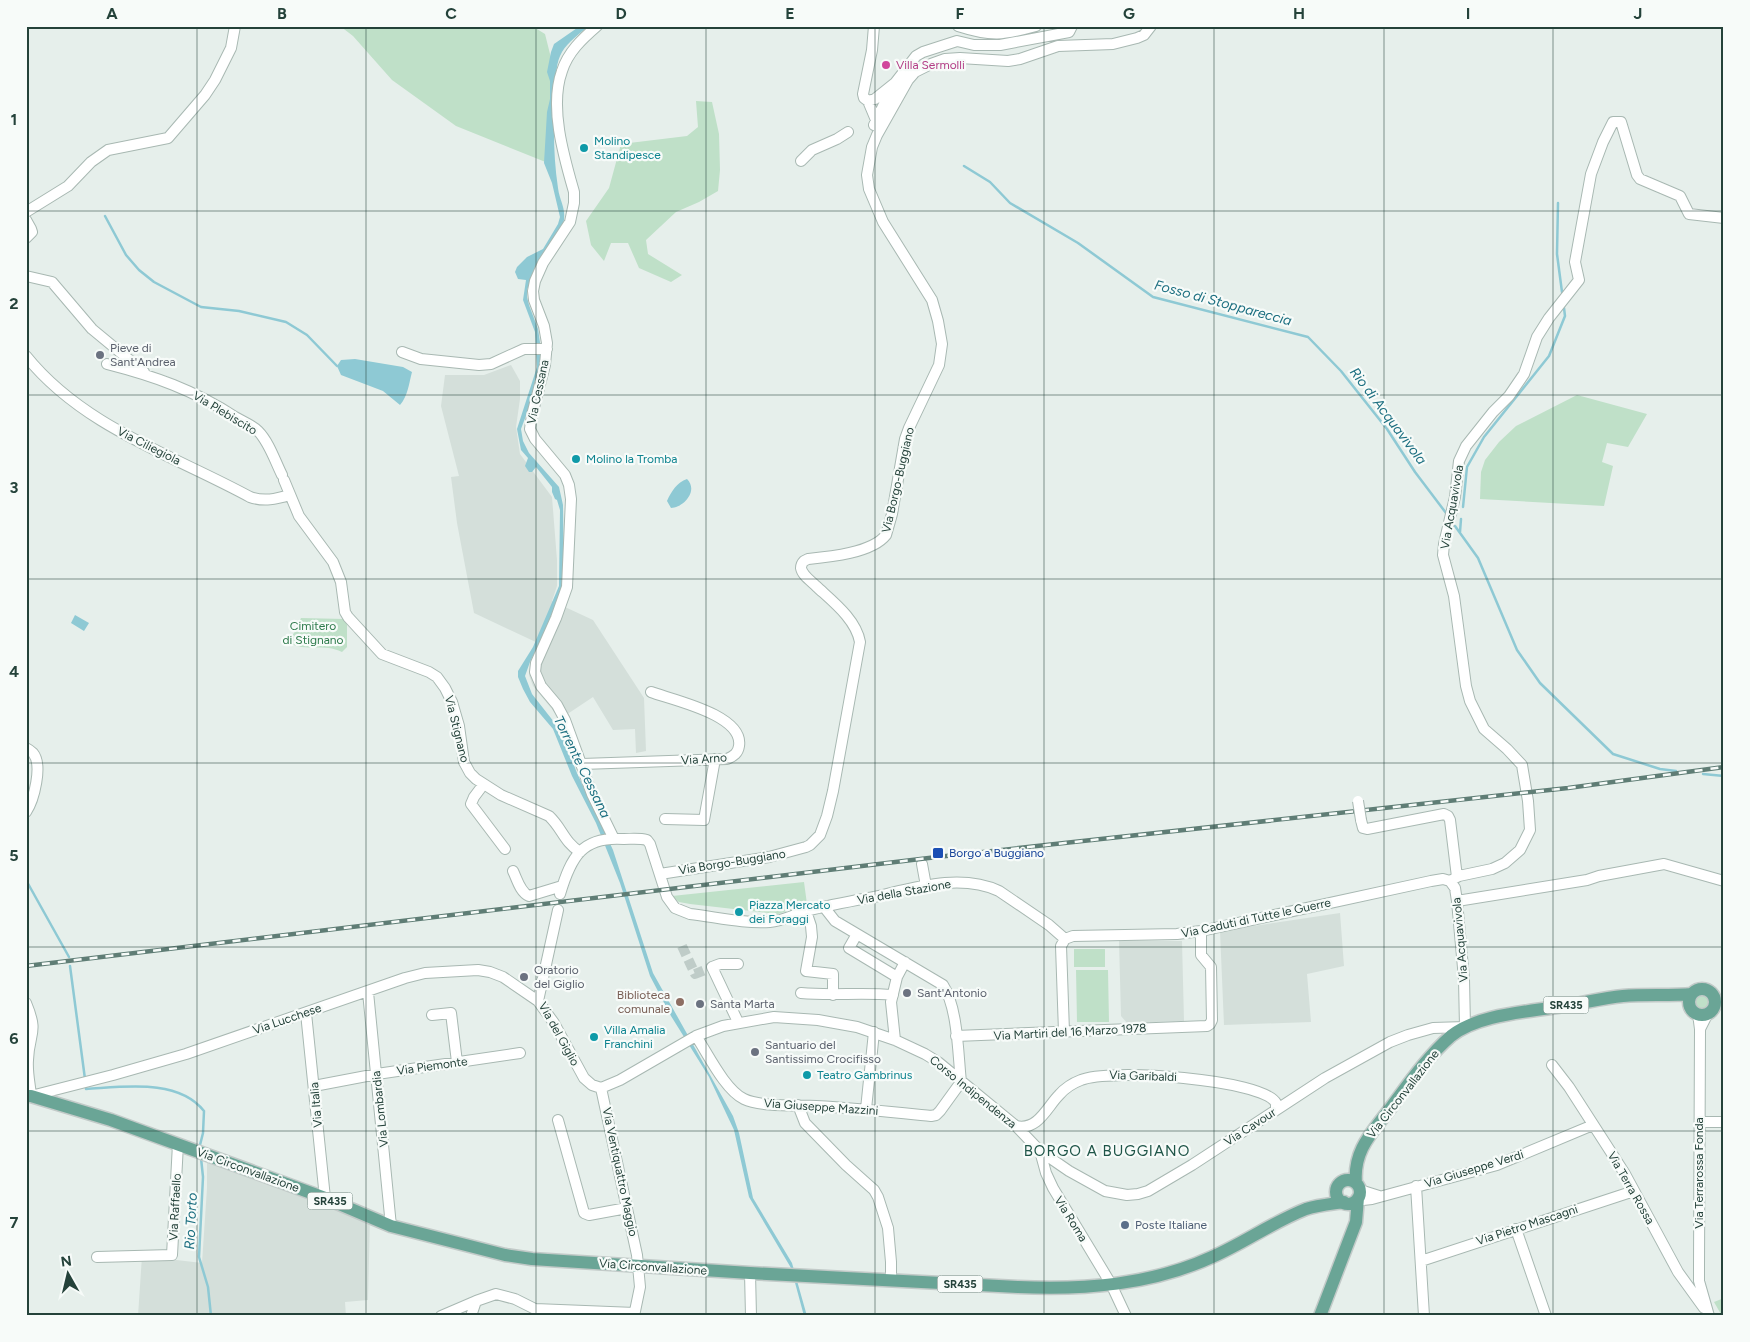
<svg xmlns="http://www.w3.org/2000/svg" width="1750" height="1342" font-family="Figtree,sans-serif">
  <rect width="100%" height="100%" fill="#e6efeb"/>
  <path fill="#d4dfda" d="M 511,365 L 520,381 L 520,399 L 516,427 L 520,454 L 552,497 L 557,560 L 557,586 L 552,601 L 593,620 L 644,698 L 646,751 L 636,753 L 635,729 L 613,730 L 593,697 L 560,719 L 533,686 L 529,675 L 540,644 L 474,613 L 457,523 L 451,477 L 459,476 L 441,406 L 445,375 L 484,375 Z
    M 1340,913 L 1344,966 L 1307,974 L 1311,1022 L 1224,1025 L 1220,931 Z
    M 1119,941 L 1182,941 L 1184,1021 L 1127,1023 L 1121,1016 Z
    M 207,1158 L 370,1217 L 368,1300 L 345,1302 L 346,1316 L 138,1316 L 142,1256 L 202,1263 L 207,1188 Z"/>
  <path fill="#bfe0c8" d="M 340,26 L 532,26 L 545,34 L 554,70 L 548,163 L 456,126 L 392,80 L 353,36 Z
    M 696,101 L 712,102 L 719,134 L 720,170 L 718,191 L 699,202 L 676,212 L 646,240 L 648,254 L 682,275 L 671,282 L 639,268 L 628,243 L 611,243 L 604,261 L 591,245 L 586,221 L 609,188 L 621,144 L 687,136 L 698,127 Z
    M 1577,395 L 1647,414 L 1628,447 L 1607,443 L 1602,462 L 1613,466 L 1604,506 L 1480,499 L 1481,472 L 1485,460 L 1499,442 L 1516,426 Z
    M 301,618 L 345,619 L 347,625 L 347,647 L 342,652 C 324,643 306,652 289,643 Z
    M 804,882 L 807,904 L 778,914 L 690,904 L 679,902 L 673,897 L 672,896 Z
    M 1074,949 L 1105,949 L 1105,967 L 1074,967 Z
    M 1076,970 L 1108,970 L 1109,1022 L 1077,1022 Z
    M1695 1002a7 7 0 1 1 14 0a7 7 0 1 1-14 0Z
    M 1724,1298 L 1724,1316 L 1722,1316 L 1714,1302 Z"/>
  <path fill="#8ec9d4" d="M 580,26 L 589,26 C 580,33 568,42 562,52 C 556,62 556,75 556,86 C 553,121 553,154 558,188 C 560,203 567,208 563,225 L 531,280 L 527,290 L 527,297 L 529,305 L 538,329 L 542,356 L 537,386 L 521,429 L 523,441 L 529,453 L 559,487 L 563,505 L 564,572 L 562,589 L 550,622 L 530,662 L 525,676 L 532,694 L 554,722 L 561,739 L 564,740 L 577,773 L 613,850 L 653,973 L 733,1116 L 739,1133 L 753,1198 L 792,1263 L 807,1316 L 804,1316 L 791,1268 L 749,1197 L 734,1130 L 709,1077 L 671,1016 L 650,976 L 620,883 L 596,823 L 572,776 L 553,729 L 530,702 L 523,689 L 518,677 L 518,671 L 533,647 L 559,586 L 560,510 L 557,500 L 555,499 L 552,492 L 552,487 L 536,467 L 532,472 L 529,472 L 525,466 L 528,458 L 521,450 L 517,429 L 537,367 L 535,332 L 523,300 L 526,280 L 518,279 L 515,272 L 517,267 L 527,257 L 543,249 L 558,224 L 560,217 L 552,183 L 544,163 L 547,112 L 550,99 L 550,81 L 547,72 L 551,52 L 554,44 Z
    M 355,359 L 403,367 L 412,372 C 409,383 408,396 400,405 L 383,391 L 341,375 L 337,366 L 341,360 Z
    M 687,479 C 699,491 683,508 671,508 L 667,501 C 671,492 677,482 687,479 Z
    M 75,615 L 89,623 L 84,631 L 71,623 Z"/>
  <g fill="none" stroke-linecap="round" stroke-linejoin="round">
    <path stroke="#8ec9d4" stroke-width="2.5" d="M 964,166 L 990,182 L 1010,203 L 1078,243 L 1153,297 L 1308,337 L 1341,371 L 1387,429 L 1415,472 L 1446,513
      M 1558,203 L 1557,254 L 1562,292
      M 105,216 L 126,255 L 139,270 L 154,282 L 201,307 L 239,311 L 286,322 L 307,335 L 337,366
      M 1463,507 L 1467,467 L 1484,437 L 1549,356 L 1565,316 L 1564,308
      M 1455,526 L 1478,558 L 1517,650 L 1540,683 L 1613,754 L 1660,769 L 1676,771
      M 1460,532 L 1461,519
      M 1703,774 L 1724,776
      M 26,880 L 69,957
      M 70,966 L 85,1079
      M 86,1086 L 86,1089 C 123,1087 178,1078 204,1111 L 203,1133 L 200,1145
      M 201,1158 L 203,1177 L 199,1257 L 208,1287 L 211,1316"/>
    <path stroke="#bfccc8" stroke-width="10" stroke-dasharray="10 5" stroke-linecap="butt" d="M 682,946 L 695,974 L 712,967"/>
    <g stroke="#a8b8b2" stroke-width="12">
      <path id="minor" d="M 597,26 C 582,39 568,52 562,71 C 549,107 564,157 574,192 L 574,203 L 570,222 L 543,263 L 535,281 L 533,291 L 534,300 L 544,326 L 547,343 L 545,365 L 532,415 L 530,429 L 535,439 L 565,475 L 569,485 L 571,499 L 567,587 L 556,618 L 536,663 L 535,672 L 541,686 L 557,705 L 565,720 L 592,794 L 613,837
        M 874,26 L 872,50 L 863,94 L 864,98 L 868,101 L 876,120
        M 958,26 C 992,37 1003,35 1036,26
        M 868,101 L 875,99 L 895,83 L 916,56 L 923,52 L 957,41 L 974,45 L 1000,45 L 1069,32 L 1072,26
        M 874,125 L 886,100 L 895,88
        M 801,161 L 812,150 L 837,139 L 848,132
        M 26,212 L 68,186 L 91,162 L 108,150 L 168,138 L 205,95 L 215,80 L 231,48 L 235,26
        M 26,220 L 31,229 L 32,232 L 26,238
        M 26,276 L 52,282 L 92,329 L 144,372
        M 402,352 L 421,359 L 479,365 L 491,364 L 524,349 L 547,349
        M 26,356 C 83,427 173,455 250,497 C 264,502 276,499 290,495
        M 107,364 C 154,376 194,390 235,417 C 242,421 252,425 258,431 C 269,442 275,461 282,475
        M 284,480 L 299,516 L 333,562 L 341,582 L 345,612 L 348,617 L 382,654 L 429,672 L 437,677 L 445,688 L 452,702 L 459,726 L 464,762 L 470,773 L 476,779 L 501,795 L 549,816 C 562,828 564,842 580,852
        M 26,748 C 28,749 31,751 33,753 C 43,765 34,800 26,812
        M 582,764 L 727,759 C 734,756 738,753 739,746 C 744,715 673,700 651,692
        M 483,785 L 474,797 L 471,804 L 505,849
        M 665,819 L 704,820 L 715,759
        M 1361,820 L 1363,828 L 1367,829 L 1444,814 L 1448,816 L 1450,820 L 1457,877
        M 922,864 L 926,886
        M 513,871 C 517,879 520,892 529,896 L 562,886
        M 660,874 L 769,857 L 806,847 L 810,845 L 820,835 L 827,816 L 833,791 L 860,642 C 856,619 832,601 816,586 C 811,581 802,575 801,568 C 801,564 802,563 804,561 L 808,559 C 829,557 872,553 886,535 L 892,514 L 905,439 L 909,428 L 939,365 L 942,344 L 938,321 L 932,300 L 883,222 L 869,189 L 867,175 L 872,147 L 877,135 L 908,80 L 915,72 L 931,64 L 945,59 L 960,58 L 1008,61 L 1020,59 L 1058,46 L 1113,44 L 1137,38 L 1144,35 L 1151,26
        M 1450,881 L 1459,876 L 1492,869 L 1505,863 L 1520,850 L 1530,830 L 1528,801 L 1522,765 L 1507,749 L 1484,729 L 1470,701 L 1466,686 L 1454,596 L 1443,555 L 1444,544 L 1455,497 L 1459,461 L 1466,446 L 1493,412 L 1509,396 L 1524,374 L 1537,337 L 1549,318 L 1579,280 L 1575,262 L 1591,174 L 1603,142 L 1613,122 L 1621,122 L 1637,175 L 1640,179 L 1680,196 L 1689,214 L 1724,218
        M 560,894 C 571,857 582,836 624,839 C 632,839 639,838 647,840 L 650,844 L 667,897 L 675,908 L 690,914 C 716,917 744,924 770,922 C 783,921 795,914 807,911 C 829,905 852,901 874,897 C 914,888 960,873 999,891 L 1049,925 L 1065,939
        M 1457,901 L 1587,880 L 1599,876 L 1664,864 L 1724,881
        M 824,907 L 835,921 L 943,985 C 958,1008 958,1055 961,1082
        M 806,911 L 811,926 L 812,937 L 806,971 L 833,974 L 833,995
        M 857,934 L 849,948 L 897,977 L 905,962
        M 368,992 L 391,1226
        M 801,993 C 832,996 862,992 893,995
        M 538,1001 L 558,910
        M 26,1003 C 39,1034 29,1032 28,1060 C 27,1072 30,1084 31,1096 L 113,1075 L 186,1054 L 405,978 L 425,973 L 478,970 L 490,972 L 503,977 L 538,1001 L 554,1023 L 584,1078 L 592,1085 L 601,1088
        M 306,1013 L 325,1198
        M 1698,1014 L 1700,1029 L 1699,1264 L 1699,1281 L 1709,1316
        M 432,1015 L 451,1013 L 457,1062
        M 738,1022 L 712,967 L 720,964 L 738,964
        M 1700,1029 L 1708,1013
        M 1064,1032 L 1061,946 L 1065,939 L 1073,936 L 1177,934 L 1201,931 L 1431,881 L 1443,879 L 1450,881
        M 696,1036 C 708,1054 725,1090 744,1099 C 760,1107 797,1105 816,1106 C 855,1108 892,1112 931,1116 L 936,1115 L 940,1111 L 961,1082
        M 956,1036 L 1207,1026 L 1210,1024 L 1212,1020 L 1211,967 L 1201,955 L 1201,931
        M 895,1040 L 891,1002 L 897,977
        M 1552,1065 L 1569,1087 L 1625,1174 L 1678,1272 L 1704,1308
        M 314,1086 L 377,1074 L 520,1053
        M 601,1088 L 620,1080 L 696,1036 L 723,1026 L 774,1017 L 818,1020 L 857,1027 L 895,1040 L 925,1054 L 938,1062 L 1016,1126 L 1040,1151 L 1069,1171 L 1105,1191 L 1127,1195 L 1138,1194 L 1148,1191 L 1192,1165 L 1325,1078 L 1390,1042 L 1408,1035 L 1433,1028 L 1465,1027 L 1464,979 L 1457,901 L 1455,888 L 1450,881
        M 601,1088 L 637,1255 L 640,1287 L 634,1316
        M 798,1105 L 805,1123 L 846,1165 L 874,1190 L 878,1197 L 888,1228 L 891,1262 L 891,1276
        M 866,1109 L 874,1032
        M 558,1120 L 584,1213 L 589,1215 L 627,1208
        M 1700,1122 L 1724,1122
        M 1016,1126 C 1038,1131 1047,1107 1059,1095 C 1065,1088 1073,1083 1081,1080 C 1108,1068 1263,1079 1276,1103 L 1276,1110
        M 1040,1151 L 1046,1173 L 1053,1188 L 1111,1284 L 1126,1316
        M 1416,1186 L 1424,1316
        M 1360,1190 L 1379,1196
        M 1358,1198 L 1363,1200 L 1372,1199 L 1497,1165 L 1593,1125
        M 1516,1229 L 1546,1316
        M 97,1257 L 172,1255 L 178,1144
        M 1421,1261 L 1634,1191
        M 750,1273 L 751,1316
        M 441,1316 L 476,1301 L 496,1294 L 515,1299 L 535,1309 L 635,1313
        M 471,1316 L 476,1301"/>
    </g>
    <g stroke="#c2cac8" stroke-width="15">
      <path id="major" d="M1689 1002a13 13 0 1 1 26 0a13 13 0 1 1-26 0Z
        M 26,1096 L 31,1096 L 111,1120 L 325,1198 L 391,1226 L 505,1255 L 532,1259 L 750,1273 L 1018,1287 C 1084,1290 1151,1285 1212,1257 C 1244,1243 1273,1222 1306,1209 C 1318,1205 1331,1204 1344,1202
        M1336 1192a12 12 0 1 1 24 0a12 12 0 1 1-24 0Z
        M 1356,1183 C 1353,1149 1373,1132 1392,1106 C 1410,1082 1428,1056 1451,1036 C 1478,1014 1529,1012 1563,1006 C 1583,1003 1603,998 1623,996 C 1646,994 1669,996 1692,994
        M 1320,1316 L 1356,1222 L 1358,1198"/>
    </g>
    <use href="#minor" stroke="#fff" stroke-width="10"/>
    <use href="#major" stroke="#6aa596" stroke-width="12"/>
    <g stroke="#5f7d75" stroke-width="4.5">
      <path id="rail" d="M 26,966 L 937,857 L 1568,788 L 1724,767"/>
    </g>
    <use href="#rail" stroke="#f7fbf9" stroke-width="2.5" stroke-dasharray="8" stroke-linecap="butt"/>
    <g stroke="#a8b8b2" stroke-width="12" stroke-linecap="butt">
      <path id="minor-bridge" d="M 1358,801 L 1361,820"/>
    </g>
    <use href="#minor-bridge" stroke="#fff" stroke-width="10"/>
  </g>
  <path fill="none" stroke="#24423a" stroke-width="1" stroke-opacity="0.55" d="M 197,26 L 197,1316M 366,26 L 366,1316M 536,26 L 536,1316M 706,26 L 706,1316M 875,26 L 875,1316M 1044,26 L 1044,1316M 1214,26 L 1214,1316M 1384,26 L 1384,1316M 1553,26 L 1553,1316M 26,211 L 1724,211M 26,395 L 1724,395M 26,579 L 1724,579M 26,763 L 1724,763M 26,947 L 1724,947M 26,1131 L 1724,1131"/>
  <circle fill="#d1479c" stroke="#f7fbf9" stroke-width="2" cx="886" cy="65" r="5"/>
  <g fill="#0f9aa8" stroke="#f7fbf9" stroke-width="2">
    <circle cx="584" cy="148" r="5"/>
    <circle cx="576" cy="459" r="5"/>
    <circle cx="739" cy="912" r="5"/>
    <circle cx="594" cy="1037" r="5"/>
    <circle cx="807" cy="1075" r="5"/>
  </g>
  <g fill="#6b7280" stroke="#f7fbf9" stroke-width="2">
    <circle cx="100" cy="355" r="5"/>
    <circle cx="524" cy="977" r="5"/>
    <circle cx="907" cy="993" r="5"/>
    <circle cx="700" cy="1004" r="5"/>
    <circle cx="755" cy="1052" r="5"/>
  </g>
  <rect fill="#1a4fb4" stroke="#f7fbf9" stroke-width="2" x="932" y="847" width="12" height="12" rx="2.5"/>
  <circle fill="#8d6e63" stroke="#f7fbf9" stroke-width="2" cx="680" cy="1002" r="5"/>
  <circle fill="#5c6f8a" stroke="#f7fbf9" stroke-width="2" cx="1125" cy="1225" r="5"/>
  <g text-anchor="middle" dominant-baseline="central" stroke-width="4.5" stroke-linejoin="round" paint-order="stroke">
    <g fill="#f7fbf9" stroke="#637a73" stroke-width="1">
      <rect x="1543.5" y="996.5" width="45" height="17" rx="4"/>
      <rect x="307.5" y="1192.5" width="45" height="17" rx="4"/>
      <rect x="937.5" y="1275.5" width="45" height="17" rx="4"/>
    </g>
    <g font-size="11" font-weight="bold" fill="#24423a">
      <text x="1566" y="1005">SR435</text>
      <text x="330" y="1201">SR435</text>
      <text x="960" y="1284">SR435</text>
    </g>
    <g font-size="12" fill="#b23c85" stroke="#f7fbf9" text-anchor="start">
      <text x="896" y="65">Villa Sermolli</text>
    </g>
    <g font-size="12" fill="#0d838f" stroke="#f7fbf9" text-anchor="start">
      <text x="594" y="141">Molino<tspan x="594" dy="14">Standipesce</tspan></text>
      <text x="586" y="459">Molino la Tromba</text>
      <text x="749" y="905">Piazza Mercato<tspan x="749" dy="14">dei Foraggi</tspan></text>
      <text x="604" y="1030">Villa Amalia<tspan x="604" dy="14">Franchini</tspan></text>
      <text x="817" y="1075">Teatro Gambrinus</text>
    </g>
    <g font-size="12" fill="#5b616d" stroke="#f7fbf9" text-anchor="start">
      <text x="110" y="348">Pieve di<tspan x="110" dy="14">Sant'Andrea</tspan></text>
      <text x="534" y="970">Oratorio<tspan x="534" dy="14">del Giglio</tspan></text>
      <text x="917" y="993">Sant'Antonio</text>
      <text x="710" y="1004">Santa Marta</text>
      <text x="765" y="1045">Santuario del<tspan x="765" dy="14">Santissimo Crocifisso</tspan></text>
    </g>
    <g font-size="12" fill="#24423a" stroke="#f7fbf9">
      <text transform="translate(538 392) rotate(-78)">Via Cessana</text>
      <text transform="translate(225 413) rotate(31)">Via Plebiscito</text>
      <text transform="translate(149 446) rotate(27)">Via Ciliegiola</text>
      <text transform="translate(898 480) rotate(-77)">Via Borgo-Buggiano</text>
      <text transform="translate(1452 507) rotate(-80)">Via Acquavivola</text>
      <text transform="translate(457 729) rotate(76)">Via Stignano</text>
      <text transform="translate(704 759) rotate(-4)">Via Arno</text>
      <text transform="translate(732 862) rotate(-9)">Via Borgo-Buggiano</text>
      <text transform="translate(904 892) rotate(-10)">Via della Stazione</text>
      <text transform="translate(1256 918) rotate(-12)">Via Caduti di Tutte le Guerre</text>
      <text transform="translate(1460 940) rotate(-95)">Via Acquavivola</text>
      <text transform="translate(287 1019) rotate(-19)">Via Lucchese</text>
      <text transform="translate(1070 1032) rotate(-3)">Via Martiri del 16 Marzo 1978</text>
      <text transform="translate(559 1034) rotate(61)">Via del Giglio</text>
      <text transform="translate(432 1066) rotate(-8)">Via Piemonte</text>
      <text transform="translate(1143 1076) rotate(2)">Via Garibaldi</text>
      <text transform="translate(973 1092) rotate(39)">Corso Indipendenza</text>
      <text transform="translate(1403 1094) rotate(-52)">Via Circonvallazione</text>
      <text transform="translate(316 1105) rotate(-95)">Via Italia</text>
      <text transform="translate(821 1107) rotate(4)">Via Giuseppe Mazzini</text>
      <text transform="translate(380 1109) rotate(-96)">Via Lombardia</text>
      <text transform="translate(1250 1127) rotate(-33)">Via Cavour</text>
      <text transform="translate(1474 1169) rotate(-17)">Via Giuseppe Verdi</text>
      <text transform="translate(248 1170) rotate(20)">Via Circonvallazione</text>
      <text transform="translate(620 1172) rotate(78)">Via Ventiquattro Maggio</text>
      <text transform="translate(1699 1173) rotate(-90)">Via Terrarossa Fonda</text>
      <text transform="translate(1631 1188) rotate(60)">Via Terra Rossa</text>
      <text transform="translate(175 1207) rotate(-87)">Via Raffaello</text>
      <text transform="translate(1071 1219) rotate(58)">Via Roma</text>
      <text transform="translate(1527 1225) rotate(-18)">Via Pietro Mascagni</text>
      <text transform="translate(653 1267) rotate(4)">Via Circonvallazione</text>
    </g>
    <g font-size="12" fill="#2d7a4b" stroke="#f7fbf9">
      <text x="313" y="626">Cimitero<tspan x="313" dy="14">di Stignano</tspan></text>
    </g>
    <g font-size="12" fill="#164399" stroke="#f7fbf9" text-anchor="start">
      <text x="949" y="853">Borgo a Buggiano</text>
    </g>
    <g font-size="12" fill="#785e54" stroke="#f7fbf9" text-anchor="end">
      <text x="670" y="995">Biblioteca<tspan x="670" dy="14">comunale</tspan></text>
    </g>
    <g font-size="12" fill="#4e5e75" stroke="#f7fbf9" text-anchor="start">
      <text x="1135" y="1225">Poste Italiane</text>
    </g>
    <g font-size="14" font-style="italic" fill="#1c6f80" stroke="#f7fbf9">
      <text transform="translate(1223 303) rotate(15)">Fosso di Stoppareccia</text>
      <text transform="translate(1388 416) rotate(53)">Rio di Acquavivola</text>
      <text transform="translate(582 767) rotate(64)">Torrente Cessana</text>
      <text transform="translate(191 1221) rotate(-87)">Rio Torto</text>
    </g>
    <g font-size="15" letter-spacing="1" fill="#1f5548" stroke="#f7fbf9">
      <text x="1107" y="1151">BORGO A BUGGIANO</text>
    </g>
  </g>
  <rect width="1750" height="1342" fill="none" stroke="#f7fbf9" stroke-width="55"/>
  <g transform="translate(68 1274) rotate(352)" stroke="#f7fbf9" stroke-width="4" paint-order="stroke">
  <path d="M0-4L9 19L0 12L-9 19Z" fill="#24423a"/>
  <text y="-8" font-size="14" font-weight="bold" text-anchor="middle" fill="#24423a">N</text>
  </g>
  <rect x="28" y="28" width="1694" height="1286" fill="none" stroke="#24423a" stroke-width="2"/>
  <g font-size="16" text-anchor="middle" font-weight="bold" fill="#24423a">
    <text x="112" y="19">A</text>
    <text x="282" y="19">B</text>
    <text x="451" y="19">C</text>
    <text x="621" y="19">D</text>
    <text x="790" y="19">E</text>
    <text x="960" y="19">F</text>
    <text x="1129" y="19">G</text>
    <text x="1299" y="19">H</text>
    <text x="1468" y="19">I</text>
    <text x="1638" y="19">J</text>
    <text x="14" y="125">1</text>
    <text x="14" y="309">2</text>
    <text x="14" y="493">3</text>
    <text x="14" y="677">4</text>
    <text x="14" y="861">5</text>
    <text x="14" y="1044">6</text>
    <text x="14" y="1228">7</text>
  </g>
</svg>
